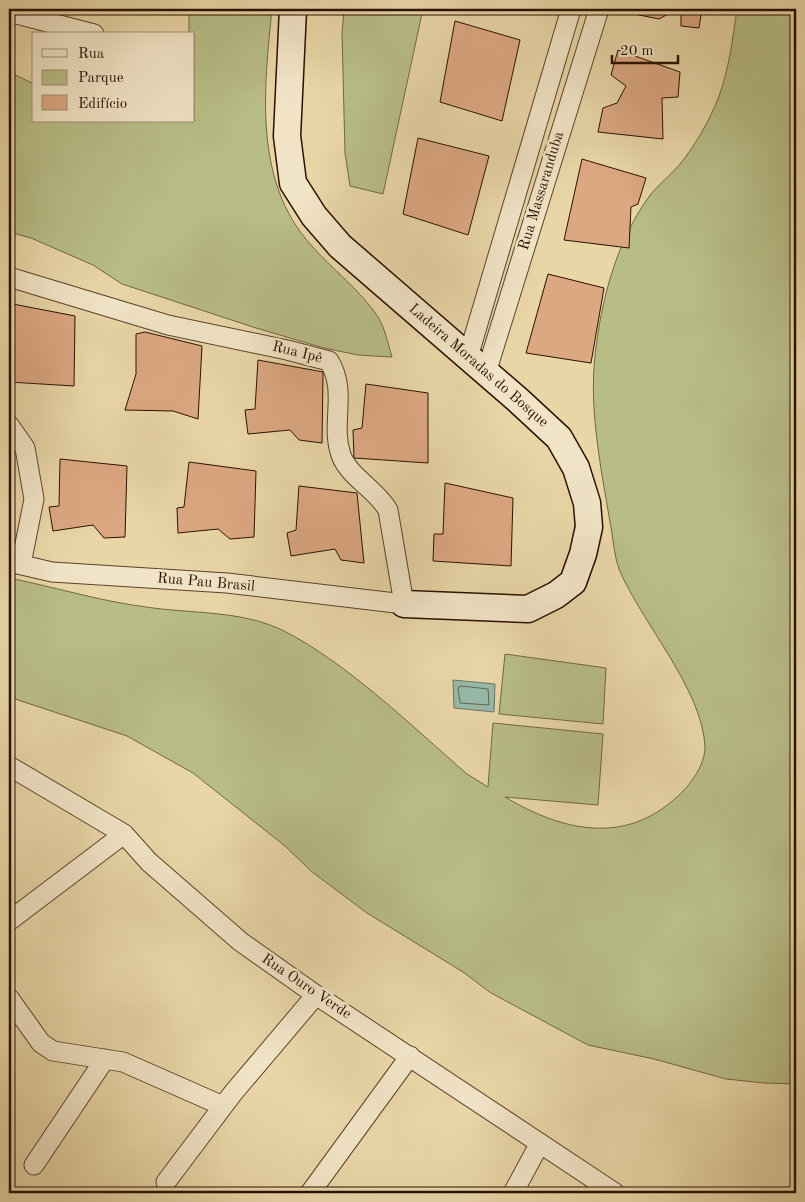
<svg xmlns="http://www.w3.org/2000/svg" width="805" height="1202" font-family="'Old Standard TT',serif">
  <rect width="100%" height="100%" fill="#e9d6a7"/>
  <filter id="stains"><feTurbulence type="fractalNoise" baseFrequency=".004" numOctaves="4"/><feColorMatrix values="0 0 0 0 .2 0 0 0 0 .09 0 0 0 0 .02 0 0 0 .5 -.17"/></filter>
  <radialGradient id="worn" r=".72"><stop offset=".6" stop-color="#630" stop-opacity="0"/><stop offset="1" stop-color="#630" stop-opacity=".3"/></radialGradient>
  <path fill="#b8bd86" stroke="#716643" d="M 189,9 L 272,9 C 264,88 253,181 311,245 C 331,268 362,292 378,317 C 385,328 388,344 392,357 L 358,355 L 324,348 L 256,328 L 122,284 L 93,265 L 31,238 L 9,232 L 9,72 L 34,84 L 34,121 L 194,121 L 194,34 L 189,34 Z
    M 344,9 L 423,9 L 383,194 L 350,186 L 345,153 L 342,33 Z
    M 737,9 L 796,9 L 796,1084 L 764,1083 L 726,1079 L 654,1059 L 588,1045 L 491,993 L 463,972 L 367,913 L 311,871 L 285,846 L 193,773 L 127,736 L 9,697 L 9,578 C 55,587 99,601 146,607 C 192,614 242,610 284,631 C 347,663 413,727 467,774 L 488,787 L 493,723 L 603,734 L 598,805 L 505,797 C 562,831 625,846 678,796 C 691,784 705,765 705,747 C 703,690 641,622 619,569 C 614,555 613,537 610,522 C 601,468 589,411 595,356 C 601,300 617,239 651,194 C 660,183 671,175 680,164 C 695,146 711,118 719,96 C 729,69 733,37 737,9 Z
    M 505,654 L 606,668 L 603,724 L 499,714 Z"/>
  <path fill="#97b9a9" stroke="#6b7565" d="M 453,680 L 495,684 L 494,712 L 454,708 Z"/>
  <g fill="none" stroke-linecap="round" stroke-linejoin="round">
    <path stroke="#606454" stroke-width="1" d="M 461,686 L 488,689 L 489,705 L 460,703 L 458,688 Z"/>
  </g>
  <path fill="#dca882" stroke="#2a1000" d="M 635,9 L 702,9 L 699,28 L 681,26 L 681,14 L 672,12 L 659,19 L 634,14 Z
    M 455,21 L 520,40 L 502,121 L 440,102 Z
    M 618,50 L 680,72 L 678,97 L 662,98 L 663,139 L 598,132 L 603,108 L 617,103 L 626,86 L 611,75 Z
    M 418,138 L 489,156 L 468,235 L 403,214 Z
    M 582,159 L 646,178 L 638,204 L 631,207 L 629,248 L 564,240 Z
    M 548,274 L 604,288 L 591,363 L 526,353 Z
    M 13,304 L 75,316 L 74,386 L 9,382 Z
    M 145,332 L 202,346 L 198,419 L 173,411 L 125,410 L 136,374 L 136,334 Z
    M 258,360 L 323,372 L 322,443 L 299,440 L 290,430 L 248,434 L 245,410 L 255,409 Z
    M 366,384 L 428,393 L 428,463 L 354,458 L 353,430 L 362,428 Z
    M 60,459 L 127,466 L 125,537 L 104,538 L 93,525 L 53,531 L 49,507 L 59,506 Z
    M 189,462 L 256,471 L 254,537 L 230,539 L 218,529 L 178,533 L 177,508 L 184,507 Z
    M 445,483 L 513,498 L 511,566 L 433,561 L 434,534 L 443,534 Z
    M 299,486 L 357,493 L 364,563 L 341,560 L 335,549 L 291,556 L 287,533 L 296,530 Z"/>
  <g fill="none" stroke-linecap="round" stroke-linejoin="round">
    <g stroke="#5a422a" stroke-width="21">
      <path id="street" d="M 9,12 L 94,34
        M 9,277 L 168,325 L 287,350 L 329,361 C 348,392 330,423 341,455 C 349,477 376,489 388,510 L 404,604 L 227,583 L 52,572 L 9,562
        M 468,357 L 571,9
        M 486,373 L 599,9
        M 9,425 L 25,448 L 34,499 L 21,564
        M 9,766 L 124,834 L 149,862 L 241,942 L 316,995 L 615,1193
        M 9,921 L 124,834
        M 9,998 L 41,1043 L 53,1051 L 123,1062 L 223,1106
        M 34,1165 L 105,1059
        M 166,1182 L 233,1093 L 316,995
        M 310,1193 L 410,1056
        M 513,1193 L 540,1143"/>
    </g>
    <g stroke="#2a1000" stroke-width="29">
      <path id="secondary" d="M 293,9 L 287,136 L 293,183 L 314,216 L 340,246 L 518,400 L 559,438 L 576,468 L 587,503 L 589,527 L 583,554 L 573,582 L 556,595 L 528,609 L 404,604"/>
    </g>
    <use href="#street" stroke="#f1e4c6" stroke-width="19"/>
    <use href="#secondary" stroke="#f1e4c6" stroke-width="26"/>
  </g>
  <g text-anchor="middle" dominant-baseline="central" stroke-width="5" stroke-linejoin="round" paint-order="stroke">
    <g font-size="15" fill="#2a1000" stroke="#f1e4c6">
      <text transform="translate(542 191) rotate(-73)">Rua Massaranduba</text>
      <text transform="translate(297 353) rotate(14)">Rua Ipê</text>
      <text transform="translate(478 366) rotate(41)">Ladeira Moradas do Bosque</text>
      <text transform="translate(206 583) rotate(5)">Rua Pau Brasil</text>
      <text transform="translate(306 987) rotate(34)">Rua Ouro Verde</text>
    </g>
  </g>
  <rect width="805" height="1202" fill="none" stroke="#e9d6a7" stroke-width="30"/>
  <rect x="10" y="10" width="785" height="1182" fill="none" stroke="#2a1000" stroke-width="2.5"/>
  <rect x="15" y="15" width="775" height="1172" fill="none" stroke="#2a1000"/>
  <rect x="32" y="32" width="162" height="90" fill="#f1e4c6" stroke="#a18f77"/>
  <rect x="42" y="49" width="25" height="8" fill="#f1e4c6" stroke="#a18f77"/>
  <text x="78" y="58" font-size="15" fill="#2a1000">Rua</text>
  <rect x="42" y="70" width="25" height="15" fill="#b8bd86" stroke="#a18f77"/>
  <text x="78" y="82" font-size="15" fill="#2a1000">Parque</text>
  <rect x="42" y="95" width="25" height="15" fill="#dca882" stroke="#a18f77"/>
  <text x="78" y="108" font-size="15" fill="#2a1000">Edifício</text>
  <path d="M612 55v8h66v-8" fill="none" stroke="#2a1000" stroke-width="2.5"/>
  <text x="620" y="55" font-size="15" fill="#2a1000" stroke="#f1e4c6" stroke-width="4" paint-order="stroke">20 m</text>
  <rect width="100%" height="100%" filter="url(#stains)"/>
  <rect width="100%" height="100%" fill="url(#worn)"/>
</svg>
